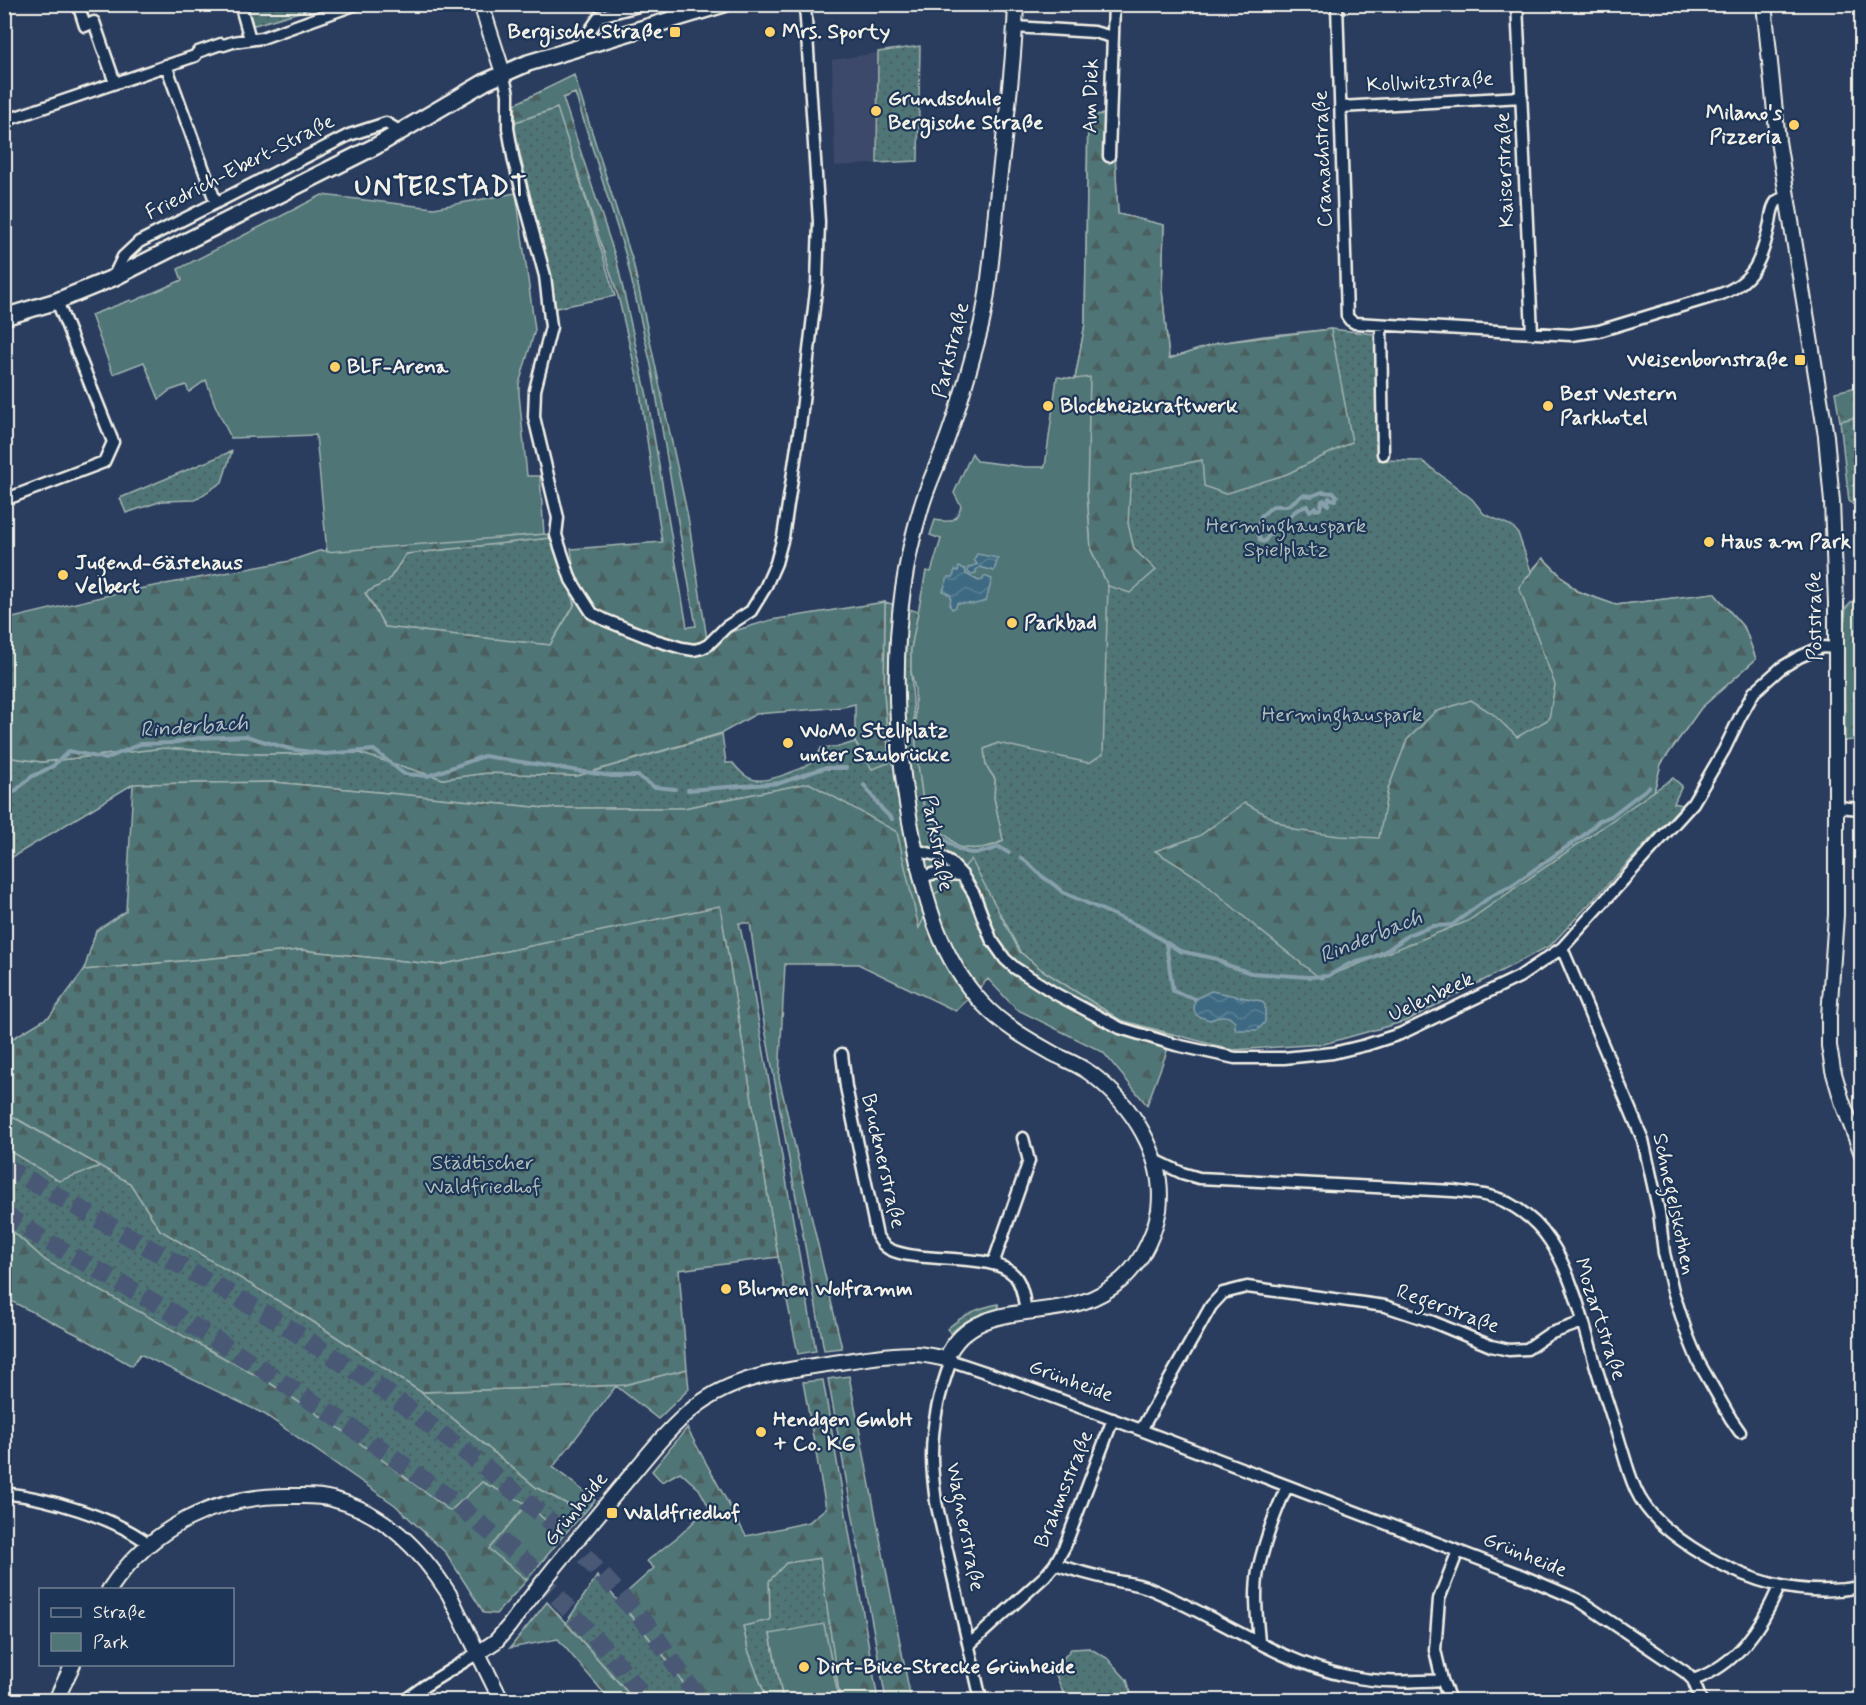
<svg xmlns="http://www.w3.org/2000/svg" width="1866" height="1705" font-family="Mynerve,sans-serif">
  <defs>
    <pattern id="green-dots" width="8" height="8" patternUnits="userSpaceOnUse" patternTransform="scale(1.5)"><rect width="8" height="8" fill="#507577"/><path d="M2 2h.1M6 6h.1" fill="none" stroke="#4c5e5e" stroke-width="1.8" stroke-linecap="round"/></pattern>
    <pattern id="forest-firs" width="22" height="20" patternUnits="userSpaceOnUse" patternTransform="scale(1.5)"><rect width="22" height="20" fill="#507577"/><path d="M5 1l3.5 6h-7zM16 11l3.5 6h-7z" fill="#4c5e5e"/></pattern>
    <pattern id="cemetery-stones" width="16" height="16" patternUnits="userSpaceOnUse" patternTransform="scale(1.5)"><rect width="16" height="16" fill="#507577"/><path d="M2 7V4a2 2 0 0 1 4 0v3zM10 15v-3a2 2 0 0 1 4 0v3z" fill="#4c5e5e"/></pattern>
    <pattern id="water-waves" width="16" height="10" patternUnits="userSpaceOnUse" patternTransform="scale(1.5)"><rect width="16" height="10" fill="#3e6a82"/><path d="M0 5q4-4 8 0t8 0" fill="none" stroke="#5a8094"/></pattern>
  </defs>
  <rect width="100%" height="100%" fill="#2a3d5f"/>
  <filter id="ink" filterUnits="userSpaceOnUse"><feTurbulence type="fractalNoise" baseFrequency=".0167" numOctaves="2"/><feDisplacementMap in="SourceGraphic" scale="12" xChannelSelector="R" yChannelSelector="G"/><feConvolveMatrix kernelMatrix="1 2 1 2 8 2 1 2 1" color-interpolation-filters="sRGB"/></filter>
  <g filter="url(#ink)">
    <path fill="#3d496b" d="M 920,46 L 918,161 L 835,166 L 832,60 Z"/>
    <path fill="url(#green-dots)" stroke="#a2b3b0" stroke-width="1.5" d="M 327,4 L 251,26 L 243,5 Z
      M 920,46 L 918,161 L 877,163 L 878,52 Z
      M 558,108 L 615,296 L 556,308 L 550,275 L 514,130 L 516,122 Z
      M 1113,114 L 1118,214 L 1164,225 L 1162,290 L 1169,359 L 1218,343 L 1264,336 L 1331,329 L 1375,334 L 1379,460 L 1422,461 L 1472,499 L 1484,514 L 1512,526 L 1518,533 L 1531,571 L 1543,558 L 1577,591 L 1616,605 L 1714,593 L 1745,629 L 1756,659 L 1701,708 L 1661,764 L 1654,791 L 1673,778 L 1682,786 L 1674,803 L 1682,805 L 1551,945 L 1406,1021 L 1324,1044 L 1233,1050 L 1120,1020 L 1042,970 L 1020,952 L 1001,914 L 948,887 L 936,893 L 919,929 L 809,783 L 684,808 L 544,808 L 274,782 L 133,784 L 9,859 L 5,866 L 5,757 L 42,762 L 164,748 L 260,754 L 360,753 L 443,779 L 487,773 L 577,776 L 722,734 L 726,763 L 733,763 C 738,770 747,779 756,780 C 770,782 803,769 814,760 C 818,756 819,752 821,748 L 842,746 L 855,742 L 872,768 L 889,762 L 884,693 L 885,602 L 919,612 L 911,649 L 911,671 L 916,749 L 924,808 L 927,818 L 959,847 C 972,850 992,848 1003,841 L 994,798 L 995,779 L 986,766 L 984,749 L 998,743 L 1027,748 L 1091,550 L 1075,379 L 1085,324 L 1088,115 Z
      M 1861,416 L 1862,594 L 1859,594 L 1857,508 L 1849,501 L 1840,421 Z
      M 232,451 L 222,482 L 195,500 L 162,501 L 126,513 L 120,498 Z
      M 559,537 L 574,606 L 550,645 L 385,627 L 365,592 L 388,581 L 406,554 Z
      M 4,1148 L 59,1180 L 100,1166 L 130,1183 L 160,1230 L 312,1321 L 421,1392 L 537,1488 L 584,1513 L 563,1536 L 527,1504 L 450,1511 L 345,1432 L 268,1382 L 46,1261 L 5,1224 Z
      M 998,1304 L 999,1309 C 979,1314 965,1320 951,1333 L 947,1329 C 963,1315 977,1308 998,1304 Z
      M 821,1558 L 840,1700 L 770,1634 L 783,1700 L 767,1700 L 748,1650 L 743,1626 L 770,1620 L 769,1580 L 785,1563 Z
      M 597,1576 L 665,1657 L 695,1700 L 634,1700 L 566,1623 Z
      M 1089,1648 L 1107,1658 L 1127,1680 L 1133,1700 L 1066,1700 L 1054,1670 L 1071,1649 Z"/>
    <path fill="url(#forest-firs)" stroke="#a2b3b0" stroke-width="1.5" fill-rule="evenodd" d="M 574,75 L 633,262 L 688,517 L 707,639 L 771,620 L 885,602 L 884,693 L 889,763 L 872,769 L 855,742 L 855,704 L 843,707 L 756,714 L 722,733 L 577,776 L 487,773 L 443,779 L 359,753 L 260,754 L 164,748 L 42,762 L 5,757 L 4,620 L 122,592 L 290,561 L 319,551 L 544,534 L 559,537 L 406,554 L 388,581 L 365,593 L 385,627 L 550,645 L 574,606 L 576,587 L 571,549 L 662,542 L 639,385 L 618,296 L 557,108 L 515,122 L 515,104 ZM 575,93 L 626,256 L 651,365 L 696,626 L 687,627 L 647,396 L 617,262 L 563,98 Z
      M 1113,114 L 1118,214 L 1164,225 L 1162,290 L 1169,359 L 1218,343 L 1331,329 L 1352,442 L 1287,474 L 1225,494 L 1204,486 L 1202,460 L 1131,475 L 1128,523 L 1134,549 L 1156,570 L 1130,593 L 1108,586 L 1091,550 L 1087,494 L 1075,379 L 1085,324 L 1088,115 Z
      M 1861,386 L 1861,416 L 1840,421 L 1835,392 Z
      M 1543,558 L 1576,591 L 1616,605 L 1714,593 L 1745,629 L 1756,659 L 1701,708 L 1661,764 L 1654,791 L 1468,921 L 1321,979 L 1257,928 L 1200,879 L 1155,851 L 1199,836 L 1245,803 L 1294,830 L 1339,836 L 1379,838 L 1388,789 L 1407,740 L 1435,712 L 1471,700 L 1493,714 L 1517,737 L 1549,719 L 1555,685 L 1519,587 Z
      M 1859,594 L 1861,594 L 1861,617 L 1854,698 L 1861,697 L 1861,739 L 1845,741 L 1844,628 L 1846,608 Z
      M 274,782 L 544,808 L 684,808 L 809,783 L 897,832 L 919,928 L 936,893 L 948,887 L 971,859 L 1020,952 L 1042,970 L 1120,1020 L 1173,1035 L 1147,1105 L 1103,1052 L 1016,1009 L 988,979 L 956,1011 L 858,964 L 785,964 L 779,1078 L 842,1348 L 824,1350 L 762,1012 L 750,923 L 739,923 L 749,967 L 816,1351 L 798,1354 L 778,1257 L 720,907 L 440,965 L 301,950 L 84,970 L 96,931 L 126,911 L 133,784 Z
      M 4,1112 L 100,1166 L 59,1181 L 5,1148 Z
      M 4,1224 L 46,1261 L 268,1382 L 345,1432 L 450,1511 L 482,1482 L 527,1504 L 490,1549 L 527,1580 L 496,1614 L 484,1613 L 446,1553 L 395,1505 L 264,1414 L 140,1354 L 132,1366 L 80,1336 L 5,1298 Z
      M 687,1369 L 689,1389 L 658,1419 L 616,1386 L 553,1467 L 595,1500 L 584,1513 L 537,1488 L 421,1392 L 624,1385 Z
      M 849,1376 L 911,1700 L 886,1700 L 828,1379 Z
      M 823,1380 L 878,1700 L 840,1700 L 820,1558 L 786,1563 L 769,1581 L 770,1620 L 743,1626 L 748,1650 L 767,1700 L 695,1700 L 665,1657 L 618,1600 L 654,1568 L 647,1561 L 680,1535 L 709,1507 L 699,1489 L 680,1472 L 662,1482 L 652,1471 L 687,1428 L 746,1536 L 809,1522 L 826,1508 L 803,1382 Z
      M 547,1602 L 634,1700 L 610,1700 L 558,1639 L 510,1648 Z"/>
    <path fill="url(#cemetery-stones)" stroke="#a2b3b0" stroke-width="1.5" d="M 720,906 L 778,1257 L 679,1270 L 687,1369 L 624,1385 L 421,1392 L 312,1321 L 160,1230 L 130,1183 L 5,1112 L 5,1043 L 50,1016 L 84,970 L 301,950 L 440,965 Z"/>
    <path fill="#507577" stroke="#a2b3b0" stroke-width="1.5" d="M 516,193 L 535,330 L 519,384 L 519,394 L 527,476 L 540,476 L 544,534 L 327,552 L 316,435 L 231,438 L 215,405 L 206,380 L 189,392 L 186,385 L 169,391 L 159,399 L 144,362 L 113,374 L 91,315 L 131,300 L 132,302 L 182,280 L 178,269 L 322,195 L 434,208 Z
      M 1057,377 L 1075,379 L 1090,377 L 1087,494 L 1091,550 L 1108,586 L 1103,754 L 1089,763 L 998,743 L 984,749 L 986,766 L 995,779 L 994,798 L 1003,840 C 992,848 972,850 959,847 L 927,818 L 924,808 L 916,749 L 915,690 L 911,671 L 911,649 L 926,571 L 931,572 L 941,539 L 930,535 L 935,520 C 951,523 956,522 961,506 L 954,493 L 972,453 L 977,461 L 1026,467 L 1045,467 Z
      M 527,1504 L 563,1536 L 527,1580 L 489,1549 Z
      M 824,1624 L 839,1700 L 783,1700 L 770,1634 Z"/>
    <path fill="url(#water-waves)" stroke="#87a0ab" stroke-width="1.5" d="M 977,554 L 998,558 L 994,571 L 980,567 L 976,570 L 976,573 L 970,574 L 968,572 L 968,568 L 977,564 L 974,560 Z
      M 959,567 L 965,569 L 966,574 L 979,581 L 983,580 L 984,576 L 992,579 L 986,601 L 975,604 L 957,603 L 956,607 L 952,609 L 950,606 L 951,596 L 943,591 L 948,577 L 953,577 L 955,570 L 958,571 Z
      M 1211,991 L 1261,1001 L 1265,1005 L 1265,1022 L 1258,1030 L 1235,1030 L 1235,1021 C 1225,1013 1221,1016 1210,1020 L 1197,1016 L 1194,1010 L 1195,999 Z"/>
    <g fill="none" stroke-linecap="round" stroke-linejoin="round">
      <path stroke="#87a0ab" stroke-width="4" d="M 1263,542 L 1260,540 L 1257,530 L 1261,516 L 1273,506 L 1287,506 L 1303,495 L 1312,496 L 1322,492 L 1334,493 L 1337,496 L 1335,500 L 1329,498 L 1328,505 L 1324,500 L 1322,501 L 1320,509 L 1316,510 L 1315,507 L 1310,511 L 1307,506 C 1293,510 1292,514 1284,524 C 1278,531 1269,532 1265,541
        M 864,785 L 882,809 L 892,819
        M 688,790 L 780,783 L 824,768 L 846,768
        M 4,801 L 31,777 L 53,766 L 69,751 L 106,759 L 140,744 L 171,743 L 199,738 L 246,736 L 290,749 L 325,754 L 374,750 L 404,774 L 428,776 L 484,756 L 611,776 L 638,776 L 654,787 L 675,789
        M 930,828 C 944,838 958,854 976,853 C 984,853 992,849 999,847 L 1009,853
        M 1021,858 C 1030,863 1035,870 1043,877 C 1050,882 1056,885 1062,892 L 1141,927 L 1180,951 L 1217,959 L 1227,965 L 1251,973 L 1308,977 L 1328,976 L 1349,964 L 1369,959 L 1389,949 L 1410,934 L 1433,926 L 1452,925 L 1490,897 L 1511,886 L 1584,835 L 1599,821 L 1611,816 L 1649,787
        M 1166,944 L 1173,991 L 1195,999"/>
      <path stroke="#485874" stroke-width="18" stroke-dasharray="18 9" stroke-linecap="butt" d="M 4,1166 L 270,1316 L 377,1385 L 480,1463 L 562,1531 L 650,1628 L 699,1700
        M 4,1214 L 38,1236 L 171,1312 L 245,1358 L 348,1425 L 452,1500 L 528,1564 L 619,1665 L 646,1700"/>
      <g stroke="#f4f1e8" stroke-width="15">
        <path id="minor" d="M 78,4 L 85,26 L 94,22 L 115,83
          M 240,4 L 250,39
          M 1004,4 L 1015,11
          M 1337,4 L 1347,316 L 1350,320 L 1355,323 L 1571,335 L 1599,331 L 1718,295 C 1755,283 1762,258 1770,223 C 1771,216 1772,206 1777,201 C 1780,199 1783,198 1786,197
          M 1517,4 L 1532,333
          M 1015,27 L 1094,32 L 1112,37
          M 578,48 L 600,16 L 646,4
          M 166,65 L 216,203
          M 503,73 L 508,94 L 508,128 L 514,162 L 545,276 L 551,327 L 535,390 L 534,417 L 558,518 L 556,535 L 571,580 L 592,613 L 605,620 L 655,640 L 682,648 L 694,650 L 702,648 L 708,645 L 726,627 L 751,611 L 765,588 L 776,563 L 783,537 L 800,427 L 817,282 L 819,222 L 805,4
          M 1340,107 L 1522,97
          M 4,121 L 195,56 L 198,52 L 221,44 L 224,45 L 233,42 L 262,38 L 357,4
          M 1109,156 L 1114,4
          M 113,278 L 123,257 L 139,242 L 349,135 L 386,123 L 401,132
          M 1381,325 L 1383,454
          M 4,500 L 104,462 L 113,442 L 57,301
          M 1836,807 L 1862,809
          M 915,850 L 940,856 L 949,861 L 962,875 L 974,894 L 991,939 L 1005,959 L 1015,968 L 1056,994 L 1120,1028 L 1176,1045 L 1235,1058 L 1284,1058 L 1333,1053 L 1366,1045 L 1400,1034 L 1519,977 L 1562,948 L 1693,803 L 1724,750 L 1740,717 L 1754,692 L 1781,668 L 1799,657 L 1822,647 L 1836,648
          M 921,877 L 936,873 L 962,875
          M 1562,948 L 1643,1140 L 1659,1212 L 1664,1253 L 1673,1291 L 1687,1334 L 1698,1361 L 1731,1419 L 1740,1432
          M 842,1054 L 846,1087 L 877,1236 C 880,1241 883,1246 889,1249 C 920,1265 994,1251 1015,1276 C 1023,1286 1024,1301 1026,1312
          M 1155,1160 L 1182,1173 L 1199,1178 L 1453,1191 C 1470,1193 1490,1194 1506,1202 C 1523,1211 1539,1224 1550,1241 C 1571,1272 1584,1323 1594,1360 C 1602,1388 1612,1415 1620,1443 C 1626,1461 1630,1481 1640,1498 C 1657,1528 1699,1554 1729,1568 C 1770,1588 1816,1595 1862,1587
          M 993,1264 L 1029,1161 L 1023,1138
          M 946,1359 L 988,1373 L 1141,1430 L 1518,1574 L 1577,1599 L 1685,1672 L 1693,1680 L 1701,1700
          M 951,1361 C 940,1390 932,1424 932,1456 C 932,1472 934,1487 936,1502 L 981,1700
          M 1141,1430 L 1211,1306 L 1223,1293 L 1247,1287 L 1385,1306 L 1433,1322 L 1491,1346 L 1509,1350 L 1527,1349 L 1549,1334 L 1583,1322
          M 4,1493 C 48,1498 114,1517 149,1544
          M 1055,1564 C 1075,1571 1096,1576 1117,1581 C 1127,1583 1138,1584 1148,1588 C 1213,1614 1278,1662 1347,1676 C 1379,1683 1410,1682 1442,1680
          M 1259,1642 C 1257,1619 1254,1594 1258,1571 C 1264,1542 1275,1513 1287,1486
          M 969,1645 L 1045,1576 L 1055,1564 L 1065,1546 L 1113,1419
          M 1693,1680 C 1737,1665 1761,1628 1779,1587
          M 405,1700 L 423,1687 L 478,1653
          M 1450,1700 L 1442,1680 L 1435,1650 L 1439,1599 L 1458,1551"/>
      </g>
      <g stroke="#f4f1e8" stroke-width="18">
        <path id="tertiary" d="M 481,4 L 503,73
          M 1764,4 L 1778,141 L 1826,436 L 1832,502 L 1836,603 L 1836,915 L 1829,1016 L 1829,1046 L 1833,1070 L 1842,1101 L 1862,1154
          M 109,1590 C 151,1526 217,1495 291,1496 C 305,1496 319,1495 332,1499 C 385,1512 421,1550 449,1594 L 501,1700
          M 478,1653 L 496,1641 L 509,1626 C 544,1578 583,1533 621,1487 C 644,1460 667,1429 695,1407 C 734,1376 785,1370 833,1363 C 860,1359 886,1354 914,1354 C 925,1354 936,1357 946,1359 C 968,1307 1026,1316 1072,1305 C 1101,1298 1127,1281 1142,1255 C 1150,1241 1156,1226 1159,1210 C 1166,1156 1132,1104 1090,1073 C 1079,1065 1066,1060 1054,1054 C 1029,1040 1002,1025 982,1003 C 941,959 925,901 914,843 C 892,733 888,616 921,508 C 926,490 934,473 941,455 C 953,425 962,395 971,363 C 975,348 980,333 983,317 C 992,272 994,226 999,181 C 1006,122 1014,63 1016,4
          M 56,1700 L 73,1664"/>
      </g>
      <g stroke="#f4f1e8" stroke-width="20">
        <path id="secondary" d="M 4,317 L 57,301 L 113,278 L 376,146 L 485,82 L 528,63 L 724,4"/>
      </g>
      <use href="#minor" stroke="#1d3557" stroke-width="10"/>
      <use href="#tertiary" stroke="#1d3557" stroke-width="14"/>
      <use href="#secondary" stroke="#1d3557" stroke-width="15"/>
    </g>
  </g>
  <g fill="#ffd166" stroke="#1d3557" stroke-width="2">
    <rect x="669" y="26" width="12" height="12" rx="3"/>
    <circle cx="770" cy="32" r="6"/>
    <circle cx="876" cy="111" r="6"/>
    <circle cx="1794" cy="125" r="6"/>
    <rect x="1794" y="354" width="12" height="12" rx="3"/>
    <circle cx="335" cy="367" r="6"/>
    <circle cx="1048" cy="406" r="6"/>
    <circle cx="1548" cy="406" r="6"/>
    <circle cx="1709" cy="542" r="6"/>
    <circle cx="63" cy="575" r="6"/>
    <circle cx="1012" cy="623" r="6"/>
    <circle cx="788" cy="743" r="6"/>
    <circle cx="726" cy="1289" r="6"/>
    <circle cx="761" cy="1432" r="6"/>
    <rect x="606" y="1507" width="12" height="12" rx="3"/>
    <circle cx="804" cy="1667" r="6"/>
  </g>
  <g text-anchor="middle" dominant-baseline="central" stroke-width="4.5" stroke-linejoin="round" paint-order="stroke">
    <g font-size="21" font-weight="bold" fill="#f4f1e8" stroke="#1d3557" text-anchor="start">
      <text x="663" y="32" text-anchor="end">Bergische Straße</text>
      <text x="782" y="32">Mrs. Sporty</text>
      <text x="888" y="99">Grundschule<tspan x="888" dy="24">Bergische Straße</tspan></text>
      <text x="1782" y="113" text-anchor="end">Milano's<tspan x="1782" dy="24">Pizzeria</tspan></text>
      <text x="1788" y="360" text-anchor="end">Weisenbornstraße</text>
      <text x="347" y="367">BLF-Arena</text>
      <text x="1560" y="394">Best Western<tspan x="1560" dy="24">Parkhotel</tspan></text>
      <text x="1060" y="406">Blockheizkraftwerk</text>
      <text x="1721" y="542">Haus am Park</text>
      <text x="75" y="563">Jugend-Gästehaus<tspan x="75" dy="24">Velbert</tspan></text>
      <text x="1024" y="623">Parkbad</text>
      <text x="800" y="731">WoMo Stellplatz<tspan x="800" dy="24">unter Saubrücke</tspan></text>
      <text x="738" y="1289">Blumen Wolframm</text>
      <text x="773" y="1420">Hendgen GmbH<tspan x="773" dy="24">+ Co. KG</tspan></text>
      <text x="624" y="1513">Waldfriedhof</text>
      <text x="816" y="1667">Dirt-Bike-Strecke Grünheide</text>
    </g>
    <g font-size="21" fill="#f4f1e8" stroke="#1d3557">
      <text transform="translate(1430 82) rotate(-3)">Kollwitzstraße</text>
      <text transform="translate(1091 96) rotate(-89)">Am Diek</text>
      <text transform="translate(1323 159) rotate(-92)">Cranachstraße</text>
      <text transform="translate(240 167) rotate(-27)">Friedrich-Ebert-Straße</text>
      <text transform="translate(1505 170) rotate(-92)">Kaiserstraße</text>
      <text transform="translate(951 350) rotate(-76)">Parkstraße</text>
      <text transform="translate(1815 616) rotate(-91)">Poststraße</text>
      <text transform="translate(937 843) rotate(79)">Parkstraße</text>
      <text transform="translate(1431 997) rotate(-25)">Uelenbeek</text>
      <text transform="translate(883 1161) rotate(77)">Brucknerstraße</text>
      <text transform="translate(1674 1204) rotate(78)">Schnegelskothen</text>
      <text transform="translate(1448 1309) rotate(20)">Regerstraße</text>
      <text transform="translate(1600 1319) rotate(72)">Mozartstraße</text>
      <text transform="translate(1071 1381) rotate(20)">Grünheide</text>
      <text transform="translate(1064 1489) rotate(-68)">Brahmsstraße</text>
      <text transform="translate(576 1509) rotate(-51)">Grünheide</text>
      <text transform="translate(965 1527) rotate(79)">Wagnerstraße</text>
      <text transform="translate(1525 1555) rotate(22)">Grünheide</text>
    </g>
    <g font-size="21" fill="#b2bfbb" stroke="#1d3557">
      <text x="1286" y="526">Herminghauspark<tspan x="1286" dy="24">Spielplatz</tspan></text>
      <text x="1342" y="715">Herminghauspark</text>
      <text x="483" y="1163">Städtischer<tspan x="483" dy="24">Waldfriedhof</tspan></text>
    </g>
    <g font-size="22" font-style="italic" fill="#b4c2c4" stroke="#1d3557">
      <text transform="translate(194 727) rotate(-4)">Rinderbach</text>
      <text transform="translate(1371 937) rotate(-22)">Rinderbach</text>
    </g>
    <g font-size="27" font-weight="bold" letter-spacing="1.5" fill="#f4f1e8" stroke="#1d3557">
      <text x="441" y="187">UNTERSTADT</text>
    </g>
  </g>
  <rect width="1866" height="1705" fill="none" stroke="#1d3557" stroke-width="24"/>
  <rect x="12" y="12" width="1842" height="1681" fill="none" stroke="#f4f1e8" stroke-width="2" filter="url(#ink)"/>
  <rect x="39" y="1588" width="195" height="78" fill="#1d3557" stroke="#738091" stroke-width="1.5"/>
  <rect x="51" y="1608" width="30" height="9" fill="#1d3557" stroke="#738091" stroke-width="1.5"/>
  <text x="93" y="1618" font-size="18" fill="#f4f1e8">Straße</text>
  <rect x="51" y="1633" width="30" height="18" fill="#507577" stroke="#738091" stroke-width="1.5"/>
  <text x="93" y="1648" font-size="18" fill="#f4f1e8">Park</text>
</svg>
